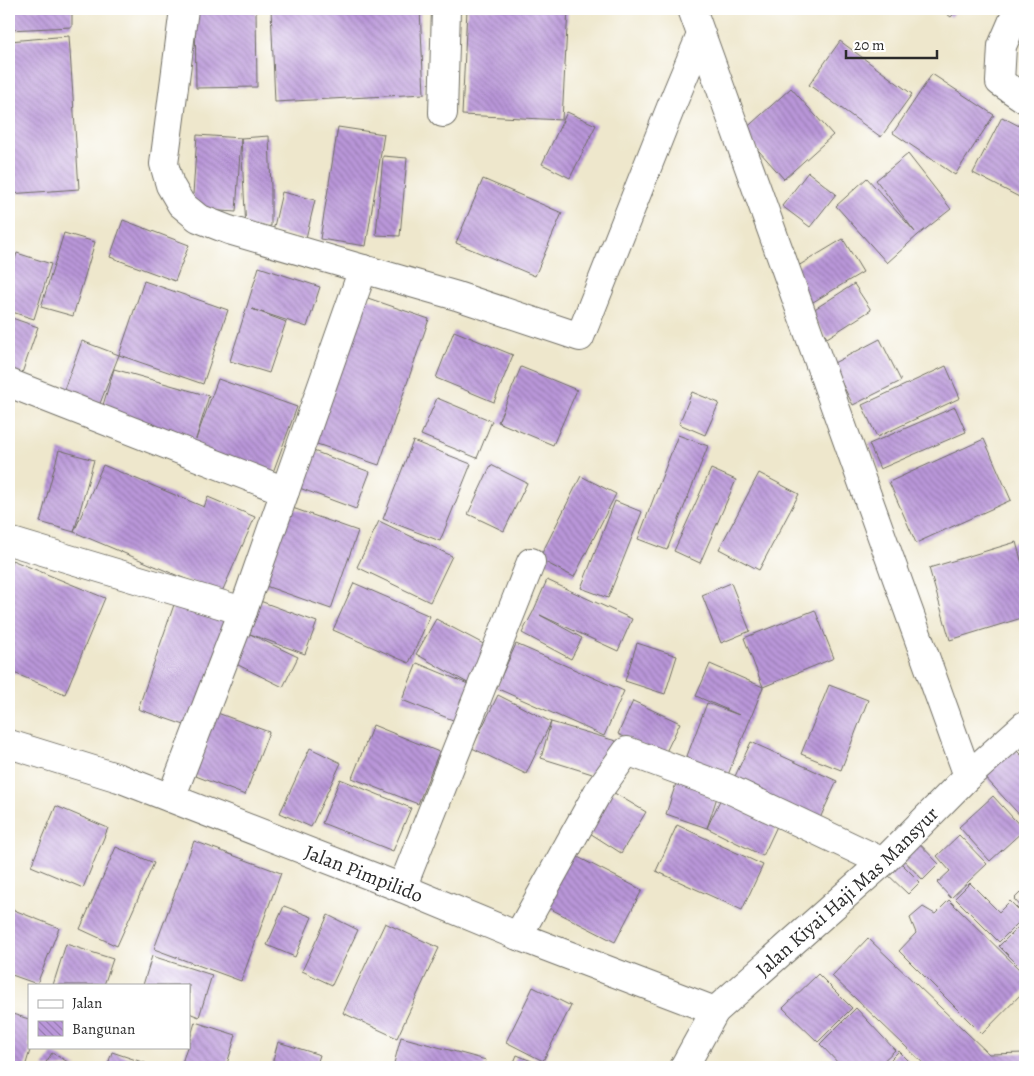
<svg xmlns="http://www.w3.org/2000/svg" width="1034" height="1076" font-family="Alegreya,serif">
  <defs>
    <pattern id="building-back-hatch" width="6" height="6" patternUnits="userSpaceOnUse" patternTransform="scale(1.25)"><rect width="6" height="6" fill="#b996d9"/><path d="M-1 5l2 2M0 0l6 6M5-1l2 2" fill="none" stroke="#977bb0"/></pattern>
  </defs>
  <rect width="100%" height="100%" fill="#fff"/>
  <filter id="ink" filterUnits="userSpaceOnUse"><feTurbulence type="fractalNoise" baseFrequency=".02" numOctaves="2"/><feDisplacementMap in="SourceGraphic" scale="10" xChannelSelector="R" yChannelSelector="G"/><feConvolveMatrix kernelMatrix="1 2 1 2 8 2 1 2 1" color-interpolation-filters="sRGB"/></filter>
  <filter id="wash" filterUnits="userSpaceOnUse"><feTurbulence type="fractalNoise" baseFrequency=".0096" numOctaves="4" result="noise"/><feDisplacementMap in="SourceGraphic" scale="20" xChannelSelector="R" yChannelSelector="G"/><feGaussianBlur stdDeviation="1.12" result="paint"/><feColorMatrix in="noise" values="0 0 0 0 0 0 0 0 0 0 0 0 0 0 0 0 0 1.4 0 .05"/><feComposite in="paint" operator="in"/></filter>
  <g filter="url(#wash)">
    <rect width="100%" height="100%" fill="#eee7cc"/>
    <g id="blocks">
      <path fill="url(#building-back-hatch)" d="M 9,9 L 72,9 L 72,27 L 9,30 Z
        M 195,9 L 256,9 L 257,87 L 196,88 Z
        M 271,9 L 420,9 L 424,94 L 275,102 Z
        M 467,9 L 568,9 L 562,120 L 462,115 Z
        M 940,9 L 958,9 L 951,17 Z
        M 69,36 L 79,189 L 9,194 L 9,41 Z
        M 840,41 L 912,94 L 881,137 L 809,85 Z
        M 932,74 L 994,115 L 955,175 L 893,133 Z
        M 791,88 L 833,135 L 784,179 L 742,132 Z
        M 567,112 L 596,125 L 570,178 L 542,164 Z
        M 1002,117 L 1025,129 L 1025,196 L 1023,199 L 973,173 Z
        M 338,127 L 384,134 L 366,246 L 320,239 Z
        M 197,135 L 241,138 L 236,212 L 192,209 Z
        M 269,136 L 271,188 L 271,226 L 246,229 L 241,138 Z
        M 908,154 L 951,209 L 918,235 L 887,263 L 836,206 L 867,178 L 915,232 L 876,180 Z
        M 383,156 L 407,158 L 400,236 L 376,235 Z
        M 808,172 L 836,194 L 810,227 L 782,206 Z
        M 483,179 L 562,213 L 535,276 L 456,243 Z
        M 282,192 L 315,200 L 306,238 L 273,231 Z
        M 123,220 L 189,245 L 175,281 L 110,257 Z
        M 64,233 L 95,242 L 73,316 L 41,307 Z
        M 843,239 L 863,272 L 808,305 L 788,272 Z
        M 17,253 L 51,264 L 34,319 L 9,311 L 9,277 Z
        M 259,267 L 320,287 L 307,327 L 252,309 L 286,322 L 269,373 L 230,361 Z
        M 144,281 L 228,310 L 203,384 L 119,355 Z
        M 854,284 L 871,310 L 827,338 L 810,312 Z
        M 359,295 L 429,319 L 379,465 L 308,441 Z
        M 9,317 L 38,327 L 20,379 L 9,375 Z
        M 454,331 L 513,355 L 494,402 L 436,378 Z
        M 880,339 L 901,381 L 853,405 L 832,364 Z
        M 82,341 L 119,355 L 99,406 L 63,392 Z
        M 946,366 L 960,398 L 877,437 L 862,405 Z
        M 521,367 L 577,390 L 553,445 L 498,422 Z
        M 114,369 L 209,396 L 196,439 L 218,379 L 297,407 L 272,475 L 99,418 Z
        M 692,392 L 719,403 L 705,435 L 679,424 Z
        M 437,398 L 492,421 L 477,458 L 421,435 Z
        M 955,407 L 966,432 L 880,469 L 869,444 Z
        M 678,435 L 708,446 L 667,550 L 638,539 Z
        M 984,439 L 1011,500 L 916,543 L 889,482 Z
        M 413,441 L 471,464 L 440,541 L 383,519 Z
        M 308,449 L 370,472 L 356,509 L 294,486 Z
        M 59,450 L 94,460 L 74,532 L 40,522 Z
        M 103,465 L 204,507 L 208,497 L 255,517 L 221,594 L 74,532 Z
        M 491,465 L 527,483 L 504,531 L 468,514 Z
        M 711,469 L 736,480 L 700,563 L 674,551 Z
        M 759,473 L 799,494 L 759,570 L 719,549 Z
        M 581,476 L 616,494 L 574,577 L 539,559 Z
        M 615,501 L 642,512 L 608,598 L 581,588 Z
        M 284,505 L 358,531 L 331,609 L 257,583 Z
        M 379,521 L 452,556 L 430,602 L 357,567 Z
        M 1016,542 L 1025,574 L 1025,617 L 950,640 L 929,568 Z
        M 12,560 L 105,598 L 65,694 L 9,671 L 9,568 Z
        M 547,580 L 632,619 L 618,651 L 540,615 L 582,638 L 571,659 L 522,633 L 533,612 Z
        M 354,583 L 430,616 L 409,663 L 333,630 Z
        M 731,583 L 750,631 L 721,643 L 702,595 Z
        M 177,596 L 232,616 L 193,728 L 138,709 Z
        M 260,601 L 317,622 L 305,654 L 250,634 L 298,657 L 283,687 L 234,663 Z
        M 815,610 L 834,658 L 763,687 L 744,638 Z
        M 436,619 L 493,649 L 473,686 L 416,654 Z
        M 637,643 L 677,656 L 665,694 L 625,681 Z
        M 516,644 L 624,691 L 604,736 L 496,688 Z
        M 417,663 L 473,686 L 458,722 L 402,700 Z
        M 710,664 L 763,687 L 726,780 L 684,764 L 707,703 L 739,715 L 696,696 Z
        M 829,685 L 868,700 L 841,770 L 801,754 Z
        M 498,695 L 551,722 L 526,774 L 472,748 Z
        M 633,701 L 680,723 L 664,756 L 618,734 Z
        M 212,711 L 269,732 L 245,795 L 188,773 Z
        M 551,722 L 616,741 L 605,778 L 541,758 Z
        M 373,725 L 439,752 L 418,804 L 352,778 Z
        M 751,742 L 837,781 L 816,827 L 730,787 Z
        M 310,748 L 341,763 L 311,827 L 280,813 Z
        M 1014,748 L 1025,759 L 1025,821 L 984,776 Z
        M 679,774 L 720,788 L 707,828 L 722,796 L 778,824 L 763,856 L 707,828 L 666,814 Z
        M 340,779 L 411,808 L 393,851 L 322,823 Z
        M 606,788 L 646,812 L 621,853 L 582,828 Z
        M 993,796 L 1024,830 L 990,861 L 959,827 Z
        M 56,806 L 108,828 L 83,888 L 31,866 Z
        M 677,825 L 763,865 L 742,910 L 656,871 Z
        M 959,835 L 987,864 L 951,898 L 937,883 L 950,871 L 937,856 Z
        M 915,839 L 939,864 L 923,880 L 899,855 Z
        M 194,841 L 281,873 L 241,981 L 154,949 Z
        M 116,847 L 154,863 L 117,946 L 80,929 Z
        M 570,853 L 642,890 L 615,942 L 543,905 Z
        M 897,859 L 920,882 L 908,894 L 885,872 Z
        M 970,883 L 999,912 L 1010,901 L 1025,916 L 999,942 L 955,898 Z
        M 1025,888 L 1025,911 L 1014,899 Z
        M 949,900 L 1025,975 L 1025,990 L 982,1034 L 899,951 L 916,933 L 910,918 L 923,907 L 935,914 Z
        M 284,906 L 312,917 L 295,957 L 267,945 Z
        M 9,908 L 59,928 L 37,984 L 9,974 Z
        M 328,915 L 358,930 L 332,985 L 302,971 Z
        M 1025,920 L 1025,972 L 999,946 Z
        M 385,923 L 439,948 L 397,1038 L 343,1013 Z
        M 868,938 L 989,1054 L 1025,1053 L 1025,1067 L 927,1067 L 832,976 Z
        M 66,944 L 113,959 L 104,985 L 53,985 Z
        M 152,956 L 212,975 L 199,1017 L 189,1013 L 189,985 L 143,985 Z
        M 818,974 L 852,1008 L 818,1042 L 783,1008 Z
        M 533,987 L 571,1006 L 543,1061 L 506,1042 Z
        M 856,1008 L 895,1050 L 877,1067 L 842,1067 L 820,1044 Z
        M 9,1013 L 29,1019 L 29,1047 L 31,1047 L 25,1067 L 9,1067 Z
        M 195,1022 L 236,1035 L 226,1067 L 197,1067 L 182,1063 L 187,1047 L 189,1047 L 189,1043 Z
        M 401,1037 L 486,1060 L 484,1067 L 393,1067 Z
        M 278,1042 L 320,1055 L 316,1067 L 271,1067 Z
        M 899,1051 L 915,1067 L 883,1067 Z
        M 112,1052 L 157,1067 L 107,1067 Z
        M 52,1053 L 77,1067 L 43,1067 Z
        M 517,1055 L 546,1067 L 512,1067 Z"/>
    </g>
  </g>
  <g filter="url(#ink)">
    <use href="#blocks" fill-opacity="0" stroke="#6f6d63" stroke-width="1"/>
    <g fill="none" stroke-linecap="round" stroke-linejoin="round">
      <g stroke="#6f6d63" stroke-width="30">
        <g id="minor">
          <path d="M 692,9 L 968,776"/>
          <path d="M 1018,9 L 1002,46 L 1000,82 L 1025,99"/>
          <path d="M 443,113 L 446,9"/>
          <path d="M 363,269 L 457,296 L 580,337 L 671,107 L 701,35"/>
          <path d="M 9,383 L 285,491 L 363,269 L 229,230 L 198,218 L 181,204 L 170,185 L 164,164 L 184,9"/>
          <path d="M 9,541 L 243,611 L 171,798"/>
          <path d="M 243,611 L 285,491"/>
          <path id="s1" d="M 9,744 L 119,778 L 402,888 L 518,936 L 715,1011"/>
          <path d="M 402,888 L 531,562"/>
          <path d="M 518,936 L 599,790 L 627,751 L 727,788 L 883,862"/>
          <path id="s2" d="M 684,1067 L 715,1011 L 883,862 L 968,776 L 1025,725"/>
        </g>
      </g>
      <use href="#minor" stroke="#fff" stroke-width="28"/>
    </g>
  </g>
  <g text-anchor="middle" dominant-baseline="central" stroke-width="4" stroke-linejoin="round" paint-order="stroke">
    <g font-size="20" fill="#2b2b2b" stroke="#fff">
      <text stroke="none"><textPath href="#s1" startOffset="378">Jalan Pimpilido</textPath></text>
      <text stroke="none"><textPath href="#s2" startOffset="242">Jalan Kiyai Haji Mas Mansyur</textPath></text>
    </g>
  </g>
  <rect width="1034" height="1076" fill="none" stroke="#fff" stroke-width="30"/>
  <rect x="28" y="984" width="162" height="65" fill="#ffffff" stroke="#aaaaaa"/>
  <rect x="38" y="1000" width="25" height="8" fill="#ffffff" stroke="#aaaaaa"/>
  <text x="72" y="1008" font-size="15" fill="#2b2b2b">Jalan</text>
  <rect x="38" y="1021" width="25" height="15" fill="url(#building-back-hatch)" stroke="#aaaaaa"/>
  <text x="72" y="1034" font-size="15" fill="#2b2b2b">Bangunan</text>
  <path d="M846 50v8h91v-8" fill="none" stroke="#2b2b2b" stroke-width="2.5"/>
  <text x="854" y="50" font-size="15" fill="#2b2b2b" stroke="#ffffff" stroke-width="4" paint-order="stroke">20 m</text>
</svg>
